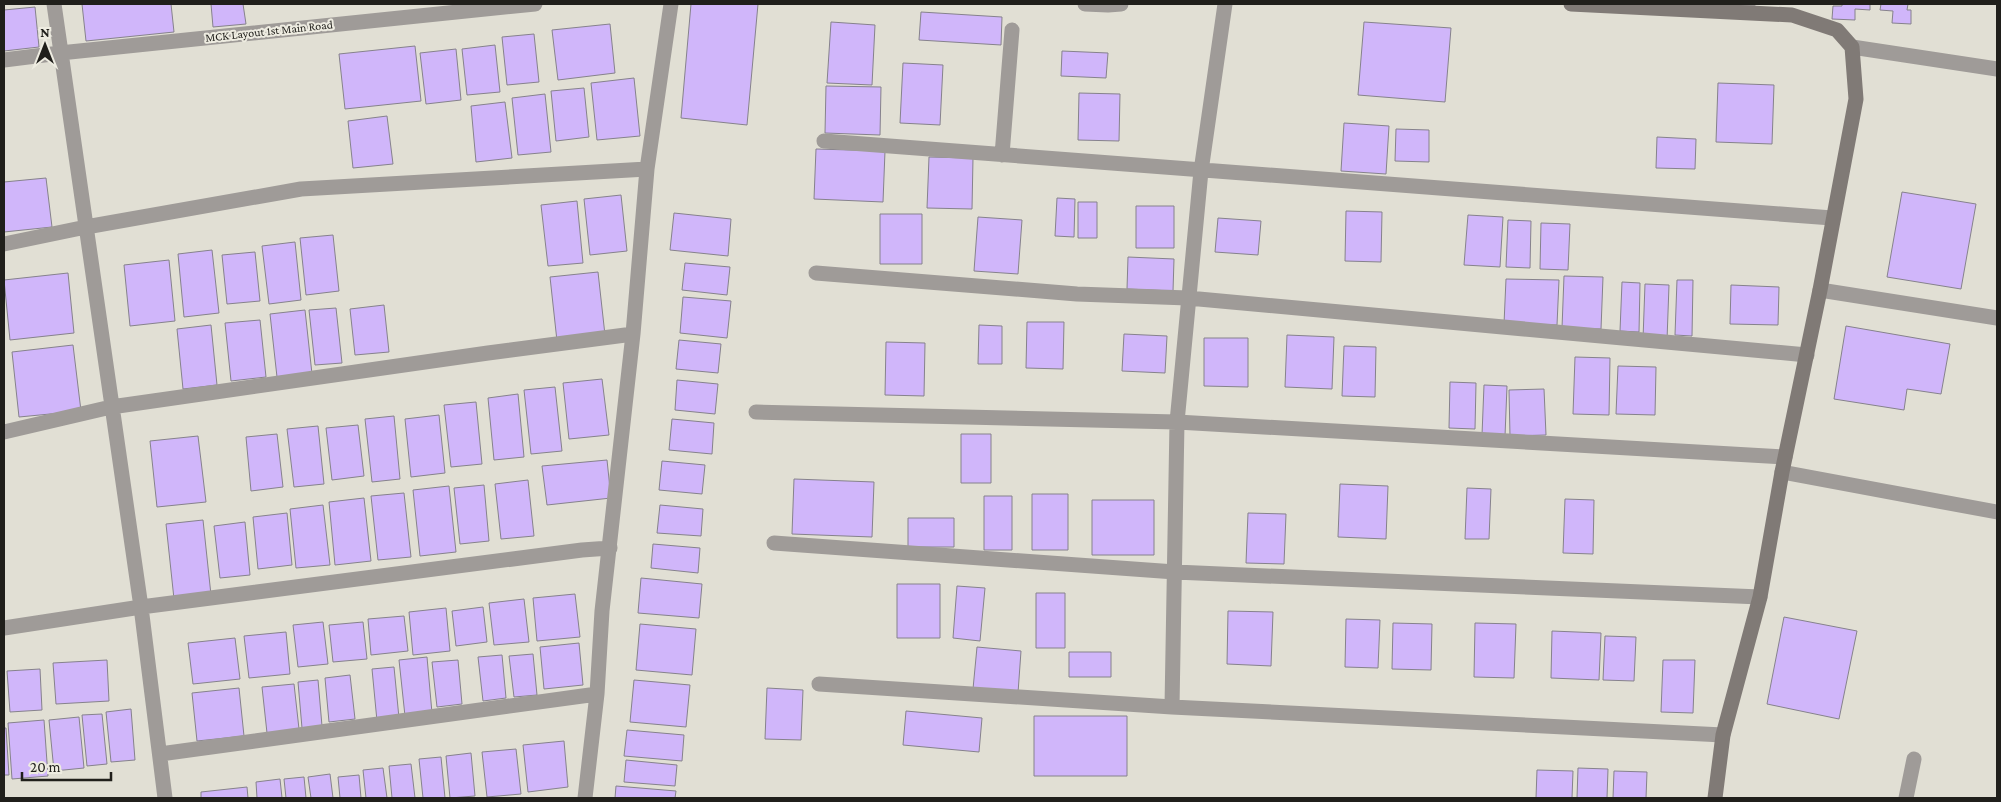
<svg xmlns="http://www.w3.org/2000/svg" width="2001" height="802" font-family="'Crimson Pro',serif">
  <rect width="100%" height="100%" fill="#e1dfd4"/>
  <path fill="#d0b6fa" stroke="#86828c" d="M 82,4 L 171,4 L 174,32 L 86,41 Z
    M 211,4 L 243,4 L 246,24 L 213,27 Z
    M 691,4 L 758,4 L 747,125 L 681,118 Z
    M 1842,4 L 1870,4 L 1870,10 L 1855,9 L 1855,20 L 1832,19 L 1833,6 L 1842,6 Z
    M 1881,4 L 1908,4 L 1907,10 L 1911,10 L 1911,24 L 1892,23 L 1893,11 L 1880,10 Z
    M 35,7 L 39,47 L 4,51 L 4,10 Z
    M 921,12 L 1002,17 L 1001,45 L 919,40 Z
    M 831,22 L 875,25 L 872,85 L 827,83 Z
    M 1364,22 L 1451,28 L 1445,102 L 1358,95 Z
    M 610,24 L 615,73 L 558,80 L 552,30 Z
    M 534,34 L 539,82 L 507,85 L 502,37 Z
    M 495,45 L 500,92 L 467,95 L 462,49 Z
    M 415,46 L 421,101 L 345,109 L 339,54 Z
    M 456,49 L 461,100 L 426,104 L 420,53 Z
    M 1062,51 L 1108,53 L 1106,78 L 1061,76 Z
    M 903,63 L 943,65 L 940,125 L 900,123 Z
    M 634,78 L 640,136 L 597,140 L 591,83 Z
    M 1718,83 L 1774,85 L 1772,144 L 1716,142 Z
    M 826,86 L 881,87 L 880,135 L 825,133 Z
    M 584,88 L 589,137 L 556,141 L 551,91 Z
    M 1079,93 L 1120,94 L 1119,141 L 1078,140 Z
    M 545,94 L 551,152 L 518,155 L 512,98 Z
    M 505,102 L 512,158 L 476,162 L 471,106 Z
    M 387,116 L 393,164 L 353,168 L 348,121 Z
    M 1344,123 L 1389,126 L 1386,174 L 1341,171 Z
    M 1396,129 L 1429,130 L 1429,162 L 1395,161 Z
    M 1657,137 L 1696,139 L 1695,169 L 1656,168 Z
    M 816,149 L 885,151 L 883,202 L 814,199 Z
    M 929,157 L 973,158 L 972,209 L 927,208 Z
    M 46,178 L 52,227 L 4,232 L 4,182 Z
    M 1902,192 L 1976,204 L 1961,289 L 1887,277 Z
    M 621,195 L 627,251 L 590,255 L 584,199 Z
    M 1057,198 L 1075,199 L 1074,237 L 1055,236 Z
    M 577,201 L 583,263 L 548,266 L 541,205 Z
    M 1078,202 L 1097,202 L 1097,238 L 1078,238 Z
    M 1136,206 L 1174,206 L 1174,248 L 1136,248 Z
    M 1346,211 L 1382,212 L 1381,262 L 1345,261 Z
    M 674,213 L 731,219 L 728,256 L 670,250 Z
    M 880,214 L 922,214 L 922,264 L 880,264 Z
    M 1468,215 L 1503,217 L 1500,267 L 1464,265 Z
    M 978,217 L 1022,220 L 1018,274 L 974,271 Z
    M 1218,218 L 1261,221 L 1258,255 L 1215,252 Z
    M 1508,220 L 1531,221 L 1530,268 L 1506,267 Z
    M 1541,223 L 1570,224 L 1568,270 L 1540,269 Z
    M 333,235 L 339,291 L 306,295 L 300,238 Z
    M 295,242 L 301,300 L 269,304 L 262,246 Z
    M 212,250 L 219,313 L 184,317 L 178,254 Z
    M 255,252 L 260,301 L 227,304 L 222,255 Z
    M 1128,257 L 1174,259 L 1173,291 L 1127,289 Z
    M 169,260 L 175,321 L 130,326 L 124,265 Z
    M 685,263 L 730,267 L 727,295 L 682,290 Z
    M 598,272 L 605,335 L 557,341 L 550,277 Z
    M 68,273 L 74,333 L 10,340 L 4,280 Z
    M 1564,276 L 1603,277 L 1601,329 L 1562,328 Z
    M 1506,279 L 1559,280 L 1557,325 L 1504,324 Z
    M 1677,280 L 1693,280 L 1692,336 L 1675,335 Z
    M 1622,282 L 1640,283 L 1639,332 L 1620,331 Z
    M 1645,284 L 1669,285 L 1667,340 L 1643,339 Z
    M 1731,285 L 1779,287 L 1778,325 L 1730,324 Z
    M 683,297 L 731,301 L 727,338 L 680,333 Z
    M 384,305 L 389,352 L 355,355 L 350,309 Z
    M 336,308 L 342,363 L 315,365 L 309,310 Z
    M 305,310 L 312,374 L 277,377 L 270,314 Z
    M 260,320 L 266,377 L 231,381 L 225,323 Z
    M 1027,322 L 1064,322 L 1063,369 L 1026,368 Z
    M 211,325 L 217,385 L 183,389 L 177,329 Z
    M 979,325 L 1002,326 L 1002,364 L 978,364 Z
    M 1846,326 L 1950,344 L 1941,394 L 1907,389 L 1904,410 L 1834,399 Z
    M 1124,334 L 1167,336 L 1165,373 L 1122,371 Z
    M 1287,335 L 1334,337 L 1332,389 L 1285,387 Z
    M 1204,338 L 1248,338 L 1248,387 L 1204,386 Z
    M 679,340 L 721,344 L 718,373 L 676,369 Z
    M 886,342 L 925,343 L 924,396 L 885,395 Z
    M 73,345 L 81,411 L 19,417 L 12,352 Z
    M 1344,346 L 1376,347 L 1375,397 L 1342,396 Z
    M 1575,357 L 1610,358 L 1609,415 L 1573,414 Z
    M 1618,366 L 1656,367 L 1655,415 L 1616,414 Z
    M 602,379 L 609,435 L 569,439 L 563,383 Z
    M 677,380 L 718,384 L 715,414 L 675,410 Z
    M 1450,382 L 1476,383 L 1475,429 L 1449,428 Z
    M 1484,385 L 1507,386 L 1505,436 L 1482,435 Z
    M 555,387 L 562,451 L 531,454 L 524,390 Z
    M 1544,389 L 1546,435 L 1510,436 L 1509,390 Z
    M 518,394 L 524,457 L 494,460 L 488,398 Z
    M 476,402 L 482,464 L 451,467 L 444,405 Z
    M 439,415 L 445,473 L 411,477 L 405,419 Z
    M 394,416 L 400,479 L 372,482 L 365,419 Z
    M 672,419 L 714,423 L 712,454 L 669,450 Z
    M 358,425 L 364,476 L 332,480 L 326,428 Z
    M 318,426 L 324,484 L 294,487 L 287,429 Z
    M 277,434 L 283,487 L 251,491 L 246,437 Z
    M 961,434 L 991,434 L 991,483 L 961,483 Z
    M 198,436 L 206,502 L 157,507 L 150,441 Z
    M 607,460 L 611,498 L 547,505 L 542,466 Z
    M 662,461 L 705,465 L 702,494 L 659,490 Z
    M 794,479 L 874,482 L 872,537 L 792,534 Z
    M 528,480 L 534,536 L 501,539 L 495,484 Z
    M 1340,484 L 1388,486 L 1386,539 L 1338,537 Z
    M 484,485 L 489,541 L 460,544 L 454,488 Z
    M 449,486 L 456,552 L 420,556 L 413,490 Z
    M 1467,488 L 1491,489 L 1489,539 L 1465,539 Z
    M 404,493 L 411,557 L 378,560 L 371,496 Z
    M 1032,494 L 1068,494 L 1068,550 L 1032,550 Z
    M 984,496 L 1012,496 L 1012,550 L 984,550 Z
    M 364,498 L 371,561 L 335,565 L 329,502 Z
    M 1565,499 L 1594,500 L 1593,554 L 1563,553 Z
    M 1092,500 L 1154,500 L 1154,555 L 1092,555 Z
    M 323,505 L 330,565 L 296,568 L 290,509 Z
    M 660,505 L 703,509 L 701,536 L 657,533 Z
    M 287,513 L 292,565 L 258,569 L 253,517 Z
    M 1248,513 L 1286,514 L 1284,564 L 1246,563 Z
    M 908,518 L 954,518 L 954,547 L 908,547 Z
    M 203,520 L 211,595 L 174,599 L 166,524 Z
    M 245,522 L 250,575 L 220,578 L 214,526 Z
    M 653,544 L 700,548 L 698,573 L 651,568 Z
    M 641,578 L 702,584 L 699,618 L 638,613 Z
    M 897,584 L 940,584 L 940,638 L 897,638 Z
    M 957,586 L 985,588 L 980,641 L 953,638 Z
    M 1036,593 L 1065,593 L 1065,648 L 1036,648 Z
    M 575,594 L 580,637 L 537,641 L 533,598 Z
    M 524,599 L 529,642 L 494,645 L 489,603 Z
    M 483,607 L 487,642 L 456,646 L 452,611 Z
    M 446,608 L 450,651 L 413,655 L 409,612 Z
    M 1228,611 L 1273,612 L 1271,666 L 1227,664 Z
    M 404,616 L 408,651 L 371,655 L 368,619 Z
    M 1784,617 L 1857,631 L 1839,719 L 1767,704 Z
    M 1346,619 L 1380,620 L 1378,668 L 1345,667 Z
    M 323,622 L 328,664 L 298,667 L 293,625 Z
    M 363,622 L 367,659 L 333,662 L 329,625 Z
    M 1393,623 L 1432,624 L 1431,670 L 1392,669 Z
    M 1475,623 L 1516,624 L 1514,678 L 1474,677 Z
    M 640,624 L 696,629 L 692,675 L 636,670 Z
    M 1552,631 L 1601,633 L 1599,680 L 1551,678 Z
    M 286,632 L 290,674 L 249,678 L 244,636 Z
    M 1605,636 L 1636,637 L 1634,681 L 1603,680 Z
    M 235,638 L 240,679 L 193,684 L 188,643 Z
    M 579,643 L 583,685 L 544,689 L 540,647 Z
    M 977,647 L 1021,651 L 1018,693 L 973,689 Z
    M 1069,652 L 1111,652 L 1111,677 L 1069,677 Z
    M 533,654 L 537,695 L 514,697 L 509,656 Z
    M 502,655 L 506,698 L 483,701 L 478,657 Z
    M 427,657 L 432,713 L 405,716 L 399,660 Z
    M 107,660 L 109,701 L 56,704 L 53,663 Z
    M 458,660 L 462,704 L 437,707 L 432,662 Z
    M 1663,660 L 1695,660 L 1693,713 L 1661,712 Z
    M 394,667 L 399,718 L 377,721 L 372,669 Z
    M 40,669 L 42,710 L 10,712 L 7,671 Z
    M 350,675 L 355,719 L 329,722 L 325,678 Z
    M 318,680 L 322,726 L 302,728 L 298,682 Z
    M 634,680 L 690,685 L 686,727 L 630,722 Z
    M 294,684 L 299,729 L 267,733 L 262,687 Z
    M 239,688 L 244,736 L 197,741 L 192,693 Z
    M 767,688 L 803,690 L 801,740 L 765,739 Z
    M 131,709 L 135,760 L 111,762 L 106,712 Z
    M 906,711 L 982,718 L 979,752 L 903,745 Z
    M 102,714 L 107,764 L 87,766 L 82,715 Z
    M 1034,716 L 1127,716 L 1127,776 L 1034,776 Z
    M 79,717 L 84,768 L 54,771 L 49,720 Z
    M 44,720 L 48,776 L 12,779 L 8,723 Z
    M 4,728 L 6,728 L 9,775 L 4,775 Z
    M 627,730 L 684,735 L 682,761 L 624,756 Z
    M 564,741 L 568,787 L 528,792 L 523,745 Z
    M 516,749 L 521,794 L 487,797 L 482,752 Z
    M 471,753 L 475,796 L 450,798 L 446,756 Z
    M 441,757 L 445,798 L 423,798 L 419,759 Z
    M 626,760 L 677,765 L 675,786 L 624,782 Z
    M 411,764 L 415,798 L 392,798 L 389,766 Z
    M 383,768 L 387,798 L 366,798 L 363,770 Z
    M 1578,768 L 1608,769 L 1607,798 L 1577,798 Z
    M 1537,770 L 1573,771 L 1572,798 L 1536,798 Z
    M 1614,771 L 1647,772 L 1646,798 L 1613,798 Z
    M 330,774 L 333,798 L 311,798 L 308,777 Z
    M 359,775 L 361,798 L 340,798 L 338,777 Z
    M 304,777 L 306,798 L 286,798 L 284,779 Z
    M 280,779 L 282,798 L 257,798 L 256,782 Z
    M 616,786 L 676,791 L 675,798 L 615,798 Z
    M 247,787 L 248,798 L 201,798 L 201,792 Z"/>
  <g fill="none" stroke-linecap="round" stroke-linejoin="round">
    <path stroke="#9f9b98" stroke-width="15" d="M 54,4 L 141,607 L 165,798
      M 1085,4 L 1108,5 L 1121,4
      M 1723,4 L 1748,5 L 1748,4
      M 1852,47 L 1997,69
      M 4,60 L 60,53 L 535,4
      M 824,141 L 1832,218
      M 1002,155 L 1012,30
      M 647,169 L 671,4
      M 4,244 L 86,227 L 301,189 L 647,169 L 633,334 L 602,611 L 597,694 L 160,754
      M 816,273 L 1077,294 L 1188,298 L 1807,355
      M 1820,290 L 1997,318
      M 756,412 L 1177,422 L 1785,457
      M 4,432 L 111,407 L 488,353 L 633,334
      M 1782,472 L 1997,512
      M 774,543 L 1175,572 L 1760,597
      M 4,628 L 141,607 L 582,550 L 610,548
      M 819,684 L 1172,707 L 1723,735
      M 1172,707 L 1177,422 L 1201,171 L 1225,4
      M 585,798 L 597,694
      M 1906,798 L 1914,759"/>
    <path stroke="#807a76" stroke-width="15" d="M 1571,4 L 1792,15 L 1837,30 L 1852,47 L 1856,99 L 1820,290 L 1782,472 L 1760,597 L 1723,735 L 1715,798"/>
  </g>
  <g text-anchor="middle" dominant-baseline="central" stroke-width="4" stroke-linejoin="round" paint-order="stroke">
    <g font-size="12" fill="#201f1b" stroke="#eeece1">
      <text transform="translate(269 31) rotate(-6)">MCK Layout 1st Main Road</text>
    </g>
  </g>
  <rect width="2001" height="802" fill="none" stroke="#201f1b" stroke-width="10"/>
  <g transform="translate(45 45)" stroke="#eeece1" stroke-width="4" paint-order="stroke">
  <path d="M0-4L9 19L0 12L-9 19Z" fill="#201f1b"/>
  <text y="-8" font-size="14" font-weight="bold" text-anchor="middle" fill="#201f1b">N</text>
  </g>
  <path d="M22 772v8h89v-8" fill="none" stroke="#201f1b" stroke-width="2.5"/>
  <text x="30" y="772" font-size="15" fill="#201f1b" stroke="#eeece1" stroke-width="4" paint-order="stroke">20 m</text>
</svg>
